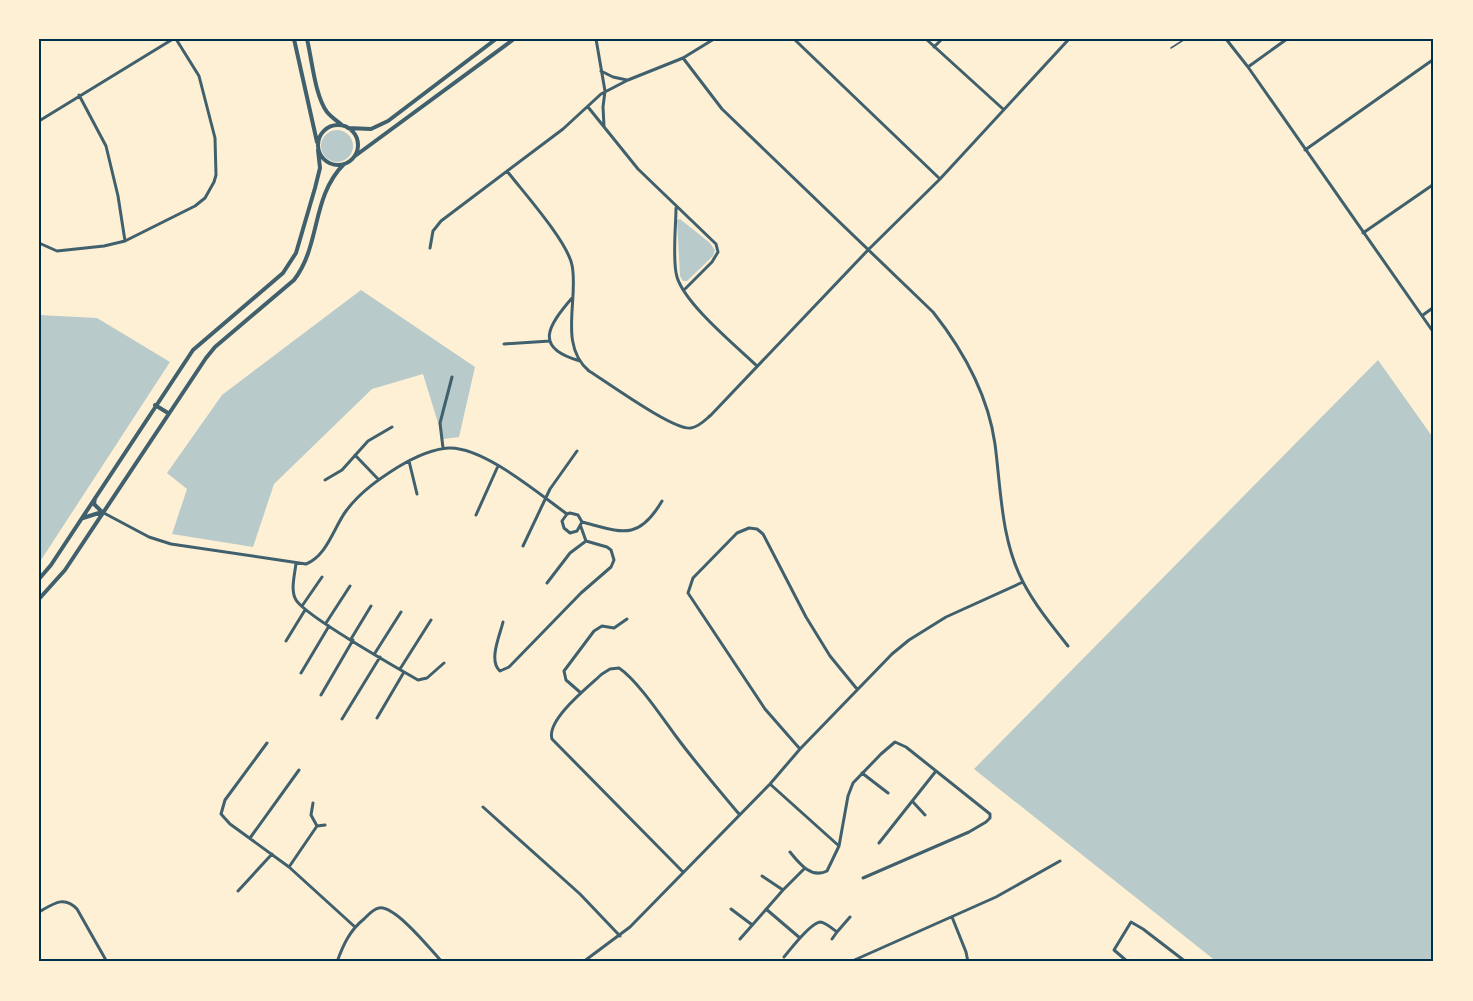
<svg xmlns="http://www.w3.org/2000/svg" width="1473" height="1001" font-family="'Libre Baskerville',serif">
  <rect width="100%" height="100%" fill="#fdf0d5"/>
  <path fill="#b9caca" d="M321 146a16 16 0 1 1 32 0a16 16 0 1 1-32 0Z
    M 680,219 L 710,243 L 715,250 L 713,256 L 687,281 L 683,281 L 680,276 L 677,220 Z
    M 361,290 L 475,367 L 459,437 L 443,439 L 423,374 L 372,389 L 274,484 L 253,547 L 172,534 L 187,489 L 167,473 L 222,395 Z
    M 39,315 L 97,318 L 170,362 L 41,560 L 39,558 Z
    M 1378,360 L 1434,439 L 1434,962 L 1217,962 L 974,769 Z"/>
  <g fill="none" stroke-linecap="round" stroke-linejoin="round">
    <path stroke="#3f606c" stroke-width="1.5" d="M 1171,48 L 1185,39"/>
    <path stroke="#3f606c" stroke-width="3" d="M 596,39 L 605,91 L 603,107 L 604,126
      M 794,39 L 940,179
      M 926,39 L 1003,109
      M 1226,39 L 1248,67 L 1434,333
      M 934,47 L 942,39
      M 683,58 L 722,109 L 933,312 C 963,350 988,395 995,444 C 1001,490 1001,540 1023,582 C 1035,605 1052,626 1068,646
      M 1248,67 L 1287,39
      M 601,71 L 613,77 L 627,80
      M 79,95 L 106,146 L 118,196 L 125,241
      M 588,107 L 638,169 L 716,244 L 718,252 L 712,262 L 684,290
      M 39,121 L 173,39
      M 1305,150 L 1434,59
      M 507,171 C 524,193 567,241 572,265 C 579,299 558,345 589,371 C 607,382 674,431 691,428 C 699,427 705,420 711,415 L 868,250 L 940,179 L 1069,39
      M 676,208 C 676,226 672,261 677,277 C 685,304 735,345 757,366
      M 1363,233 L 1434,184
      M 39,243 L 57,251 L 104,246 L 125,241 L 195,206 L 205,198 L 214,182 L 216,175 L 215,138 L 199,76 L 176,39
      M 430,248 L 433,231 L 441,221 L 563,129 L 601,94 L 628,80 L 683,58 L 714,39
      M 572,298 C 548,326 533,348 580,361
      M 1423,315 L 1434,307
      M 504,344 L 550,341
      M 443,448 L 440,423 L 452,377
      M 355,455 L 378,479
      M 409,461 L 417,494
      M 325,480 L 342,470 L 368,441 L 392,427
      M 102,512 L 149,537 L 171,544 L 306,564 C 327,556 334,527 346,511 C 360,492 379,479 398,467 C 413,458 431,449 449,448 C 484,447 539,494 567,514 L 570,513 L 578,515 L 582,522 L 577,531 L 570,533 L 564,528 L 562,521 L 567,514
      M 476,515 L 498,466
      M 582,522 C 621,532 638,542 662,501
      M 523,546 L 550,489 L 577,451
      M 296,563 C 295,574 290,590 296,600 C 306,616 397,668 418,680 L 427,678 L 444,663
      M 547,583 L 570,553 L 586,541 L 581,527
      M 302,606 L 322,577
      M 503,622 C 500,635 488,661 500,671 L 509,667 L 581,593 L 611,567 L 614,560 L 611,550 L 607,547 L 586,541
      M 326,623 L 350,586
      M 351,639 L 371,606
      M 286,641 L 305,610
      M 375,653 L 401,612
      M 400,669 L 431,620
      M 301,673 L 329,626
      M 581,693 L 566,680 L 564,671 L 594,631 L 602,626 L 614,628 L 627,619
      M 321,695 L 353,640
      M 377,718 L 404,672
      M 342,719 L 380,657
      M 267,743 L 225,800 L 221,814 L 230,824 L 289,867 L 355,927
      M 800,749 L 765,709 L 688,593 L 693,578 L 737,533 L 749,528 L 757,529 L 763,534 L 806,617 L 830,656 L 857,689
      M 862,773 L 888,793
      M 770,784 L 839,846
      M 913,802 L 925,815
      M 313,803 L 311,815 L 317,826
      M 483,807 L 580,894 L 620,936
      M 250,838 L 299,770
      M 879,843 L 936,771
      M 790,852 C 799,863 811,879 827,871 L 839,846 L 848,796 L 853,783 L 881,754 L 895,742 L 906,747 L 990,814 L 990,818 L 986,822 L 969,832 L 863,878
      M 289,867 L 317,826 L 325,825
      M 683,872 L 552,739 C 546,720 588,687 602,674 L 610,669 L 619,668 C 637,680 661,716 675,735 C 695,762 717,788 739,814
      M 762,876 L 783,890 L 804,869
      M 238,891 L 272,854
      M 731,909 L 751,924
      M 766,909 L 800,938
      M 39,912 C 53,904 64,895 77,909 L 107,962
      M 952,917 L 966,952 L 968,962
      M 740,939 L 783,890
      M 832,939 L 837,932
      M 784,957 C 790,950 810,923 820,922 C 825,922 833,929 837,932 L 850,917
      M 337,962 C 343,945 350,930 364,919 C 368,915 373,909 379,908 C 395,905 431,950 442,962
      M 583,962 L 630,927 L 770,784 L 800,749 L 892,654 L 909,640 L 946,617 L 1023,582
      M 850,962 L 996,897 L 1060,861
      M 1128,962 L 1114,950 L 1131,922 L 1143,929 L 1186,962"/>
    <path stroke="#3f606c" stroke-width="4" d="M 294,39 L 317,142
      M 307,39 C 312,60 315,96 327,112 C 331,117 337,121 342,125
      M318 145a20 20 0 1 1 40 0a20 20 0 1 1-40 0Z
      M 348,128 L 371,129 L 388,121 L 496,39
      M 355,156 L 514,39
      M 155,405 L 168,413
      M 95,498 L 94,504 L 102,512
      M 83,518 L 102,512
      M 39,579 L 51,565 L 193,350 L 283,273 L 296,253 L 315,188 L 320,168 L 318,150
      M 39,599 L 65,570 L 206,358 L 215,347 L 294,280 C 321,245 311,197 344,164"/>
  </g>
  <rect width="1473" height="1001" fill="none" stroke="#fdf0d5" stroke-width="81"/>
  <rect x="40" y="40" width="1392" height="920" fill="none" stroke="#003049" stroke-width="2"/>
</svg>
